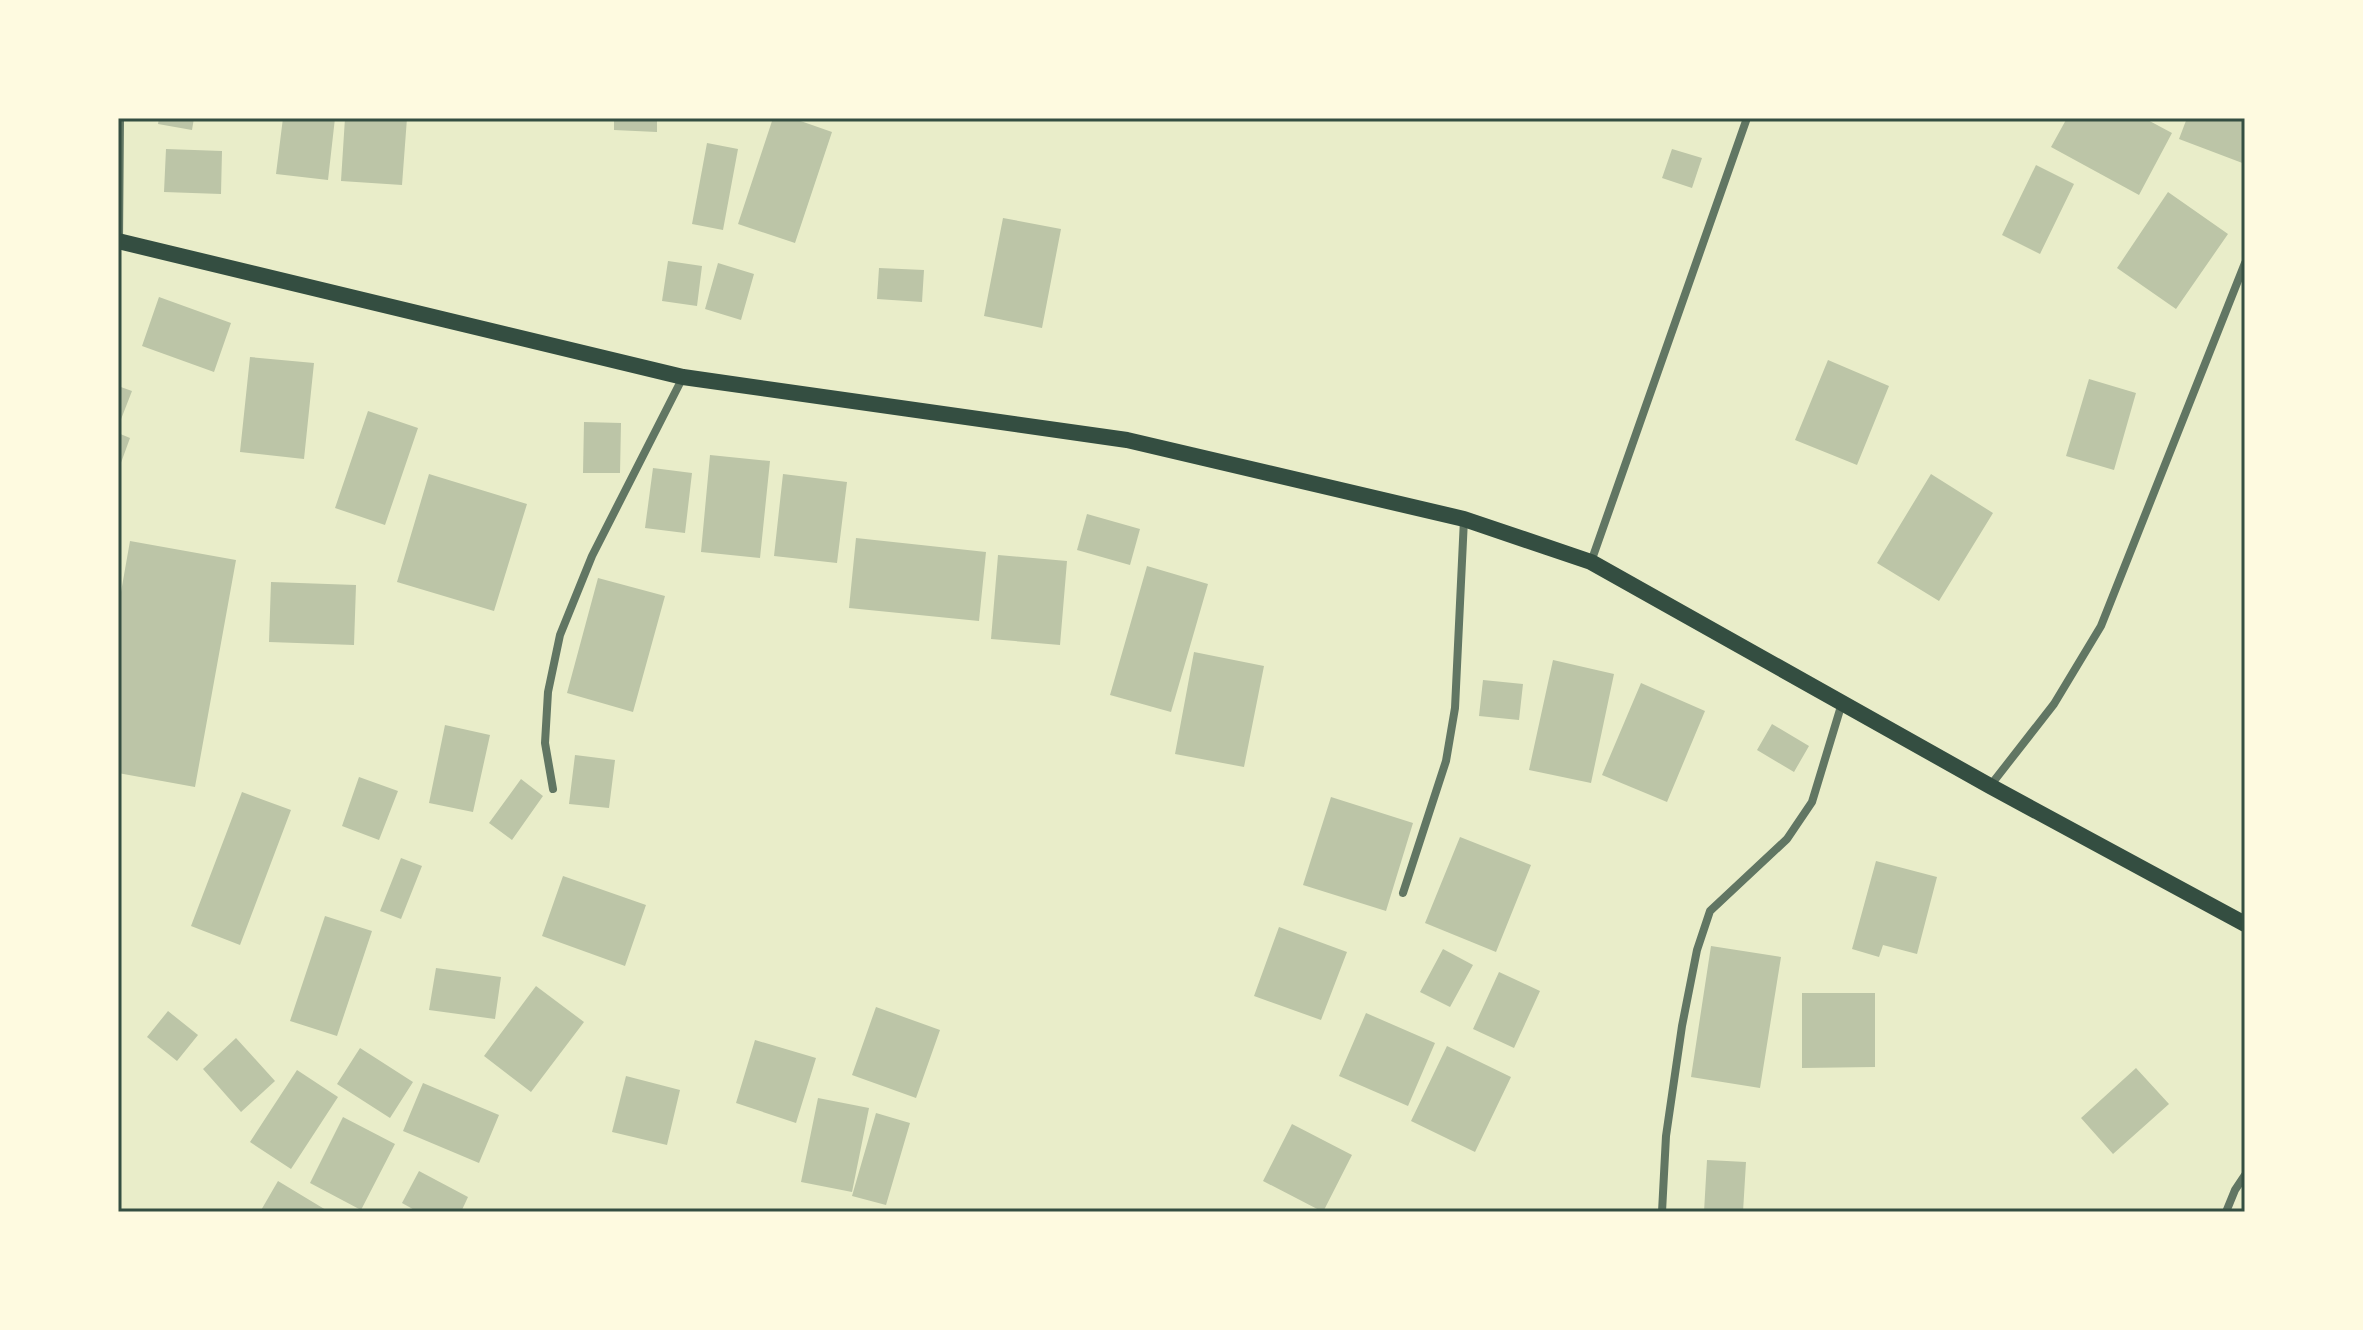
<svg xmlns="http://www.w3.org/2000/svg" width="2363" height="1330" font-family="Karla,sans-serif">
  <rect width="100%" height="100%" fill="#e9edc9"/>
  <path fill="#bcc5a7" d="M 159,118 L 194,118 L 192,130 L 158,124 Z
    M 283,118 L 335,118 L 328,180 L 276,174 Z
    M 345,118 L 407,118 L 402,185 L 341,181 Z
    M 614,118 L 657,118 L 657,132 L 614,130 Z
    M 773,118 L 792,118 L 832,132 L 795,243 L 738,224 Z
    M 2067,118 L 2144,118 L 2172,133 L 2139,195 L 2051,147 Z
    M 2187,118 L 2245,118 L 2245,164 L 2179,139 Z
    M 707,143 L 738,149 L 723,230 L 692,224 Z
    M 166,149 L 222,151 L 221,194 L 164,192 Z
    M 1672,149 L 1702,158 L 1692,188 L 1662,178 Z
    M 2036,165 L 2074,184 L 2040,254 L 2002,235 Z
    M 2168,192 L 2228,234 L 2176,309 L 2117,268 Z
    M 1003,218 L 1061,229 L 1042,328 L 984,316 Z
    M 668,261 L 702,266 L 697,306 L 662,301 Z
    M 718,263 L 754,274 L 741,320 L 705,309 Z
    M 879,268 L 924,270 L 922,302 L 877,299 Z
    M 159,297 L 231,323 L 214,372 L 142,346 Z
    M 250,357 L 314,363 L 304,459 L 240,452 Z
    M 1828,360 L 1889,386 L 1857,465 L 1795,440 Z
    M 2089,379 L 2136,393 L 2114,470 L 2066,456 Z
    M 118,386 L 132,391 L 118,427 Z
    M 368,411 L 418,428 L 385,525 L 335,508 Z
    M 584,422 L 621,423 L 620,473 L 583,473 Z
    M 118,433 L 130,438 L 118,471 Z
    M 710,455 L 770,461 L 760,558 L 701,552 Z
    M 653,468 L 692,473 L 685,533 L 645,528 Z
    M 429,474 L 527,504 L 494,611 L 397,582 Z
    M 783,474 L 847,482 L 837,563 L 774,556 Z
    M 1931,474 L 1993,513 L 1939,601 L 1877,563 Z
    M 1087,514 L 1140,529 L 1130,565 L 1077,550 Z
    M 856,538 L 986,552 L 979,621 L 849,608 Z
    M 130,541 L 236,560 L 195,787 L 118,773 L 118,609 Z
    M 998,555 L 1067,561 L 1060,645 L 991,639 Z
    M 1147,566 L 1208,584 L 1171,712 L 1110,695 Z
    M 598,578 L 665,596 L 633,712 L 567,693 Z
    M 271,582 L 356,585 L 354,645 L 269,642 Z
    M 1194,652 L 1264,666 L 1244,767 L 1175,754 Z
    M 1553,660 L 1614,674 L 1591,783 L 1529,770 Z
    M 1483,680 L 1523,684 L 1519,720 L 1479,716 Z
    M 1641,683 L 1705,711 L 1667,802 L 1602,775 Z
    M 1772,724 L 1809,746 L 1794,772 L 1757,750 Z
    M 445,725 L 490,735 L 473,812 L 429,803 Z
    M 575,755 L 615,760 L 609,808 L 569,804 Z
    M 359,777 L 398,791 L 379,840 L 342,826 Z
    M 521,779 L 543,796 L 512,840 L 489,823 Z
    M 242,792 L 291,810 L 240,945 L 191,926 Z
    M 1331,797 L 1413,823 L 1386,911 L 1303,885 Z
    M 1460,837 L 1531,865 L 1496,952 L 1425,923 Z
    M 401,858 L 422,866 L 401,919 L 380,911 Z
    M 1876,861 L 1937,877 L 1917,954 L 1883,945 L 1879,957 L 1852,949 Z
    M 563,876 L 646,905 L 625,966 L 542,936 Z
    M 325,916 L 372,931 L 337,1036 L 290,1021 Z
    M 1279,927 L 1347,952 L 1321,1020 L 1254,996 Z
    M 1711,946 L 1781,957 L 1760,1088 L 1691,1077 Z
    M 1443,949 L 1473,965 L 1450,1007 L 1420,992 Z
    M 436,968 L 501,977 L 495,1019 L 429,1010 Z
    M 1499,972 L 1540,991 L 1514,1048 L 1473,1029 Z
    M 536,986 L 584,1022 L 531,1092 L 484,1056 Z
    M 1802,993 L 1875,993 L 1875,1067 L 1802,1068 Z
    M 876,1007 L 940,1030 L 916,1098 L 852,1075 Z
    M 168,1011 L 198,1035 L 177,1061 L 147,1037 Z
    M 1366,1013 L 1435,1043 L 1408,1106 L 1339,1076 Z
    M 236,1038 L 275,1081 L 241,1112 L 203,1069 Z
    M 755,1040 L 816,1058 L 796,1123 L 736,1103 Z
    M 1447,1046 L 1511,1077 L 1475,1152 L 1411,1121 Z
    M 360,1048 L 413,1082 L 390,1118 L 337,1084 Z
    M 2136,1068 L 2169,1104 L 2113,1154 L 2081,1118 Z
    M 297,1070 L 338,1097 L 291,1169 L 250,1142 Z
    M 626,1076 L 680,1090 L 667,1145 L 612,1132 Z
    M 423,1083 L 499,1115 L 479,1163 L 403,1131 Z
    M 818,1098 L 869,1108 L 852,1192 L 801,1182 Z
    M 876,1113 L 910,1123 L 886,1205 L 852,1196 Z
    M 343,1117 L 395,1144 L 361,1210 L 310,1183 Z
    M 1292,1124 L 1352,1155 L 1323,1212 L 1263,1181 Z
    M 1707,1160 L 1746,1162 L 1743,1212 L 1704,1212 Z
    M 419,1171 L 468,1197 L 461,1212 L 418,1212 L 402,1203 Z
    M 278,1181 L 326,1210 L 325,1212 L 260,1212 Z"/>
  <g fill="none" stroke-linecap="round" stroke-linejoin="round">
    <path stroke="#617663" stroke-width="8" d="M 119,241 L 120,118
      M 1591,562 L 1747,118
      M 1990,786 L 2054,704 L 2101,626 L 2245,263
      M 553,789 L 545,743 L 548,692 L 560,635 L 592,556 L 683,377
      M 1403,893 L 1446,761 L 1455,708 L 1464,519
      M 1662,1212 L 1666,1136 L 1682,1026 L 1697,950 L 1710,911 L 1787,839 L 1812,802 L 1842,703
      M 2226,1212 L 2235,1190 L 2245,1175"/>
    <path stroke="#344e41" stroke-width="16" d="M 118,241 L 683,377 L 1127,440 L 1464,519 L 1591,562 L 1990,786 L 2245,924"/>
  </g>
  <rect width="2363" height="1330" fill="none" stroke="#fefae0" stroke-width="240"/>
  <rect x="120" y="120" width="2123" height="1090" fill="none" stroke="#344e41" stroke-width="3"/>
</svg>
